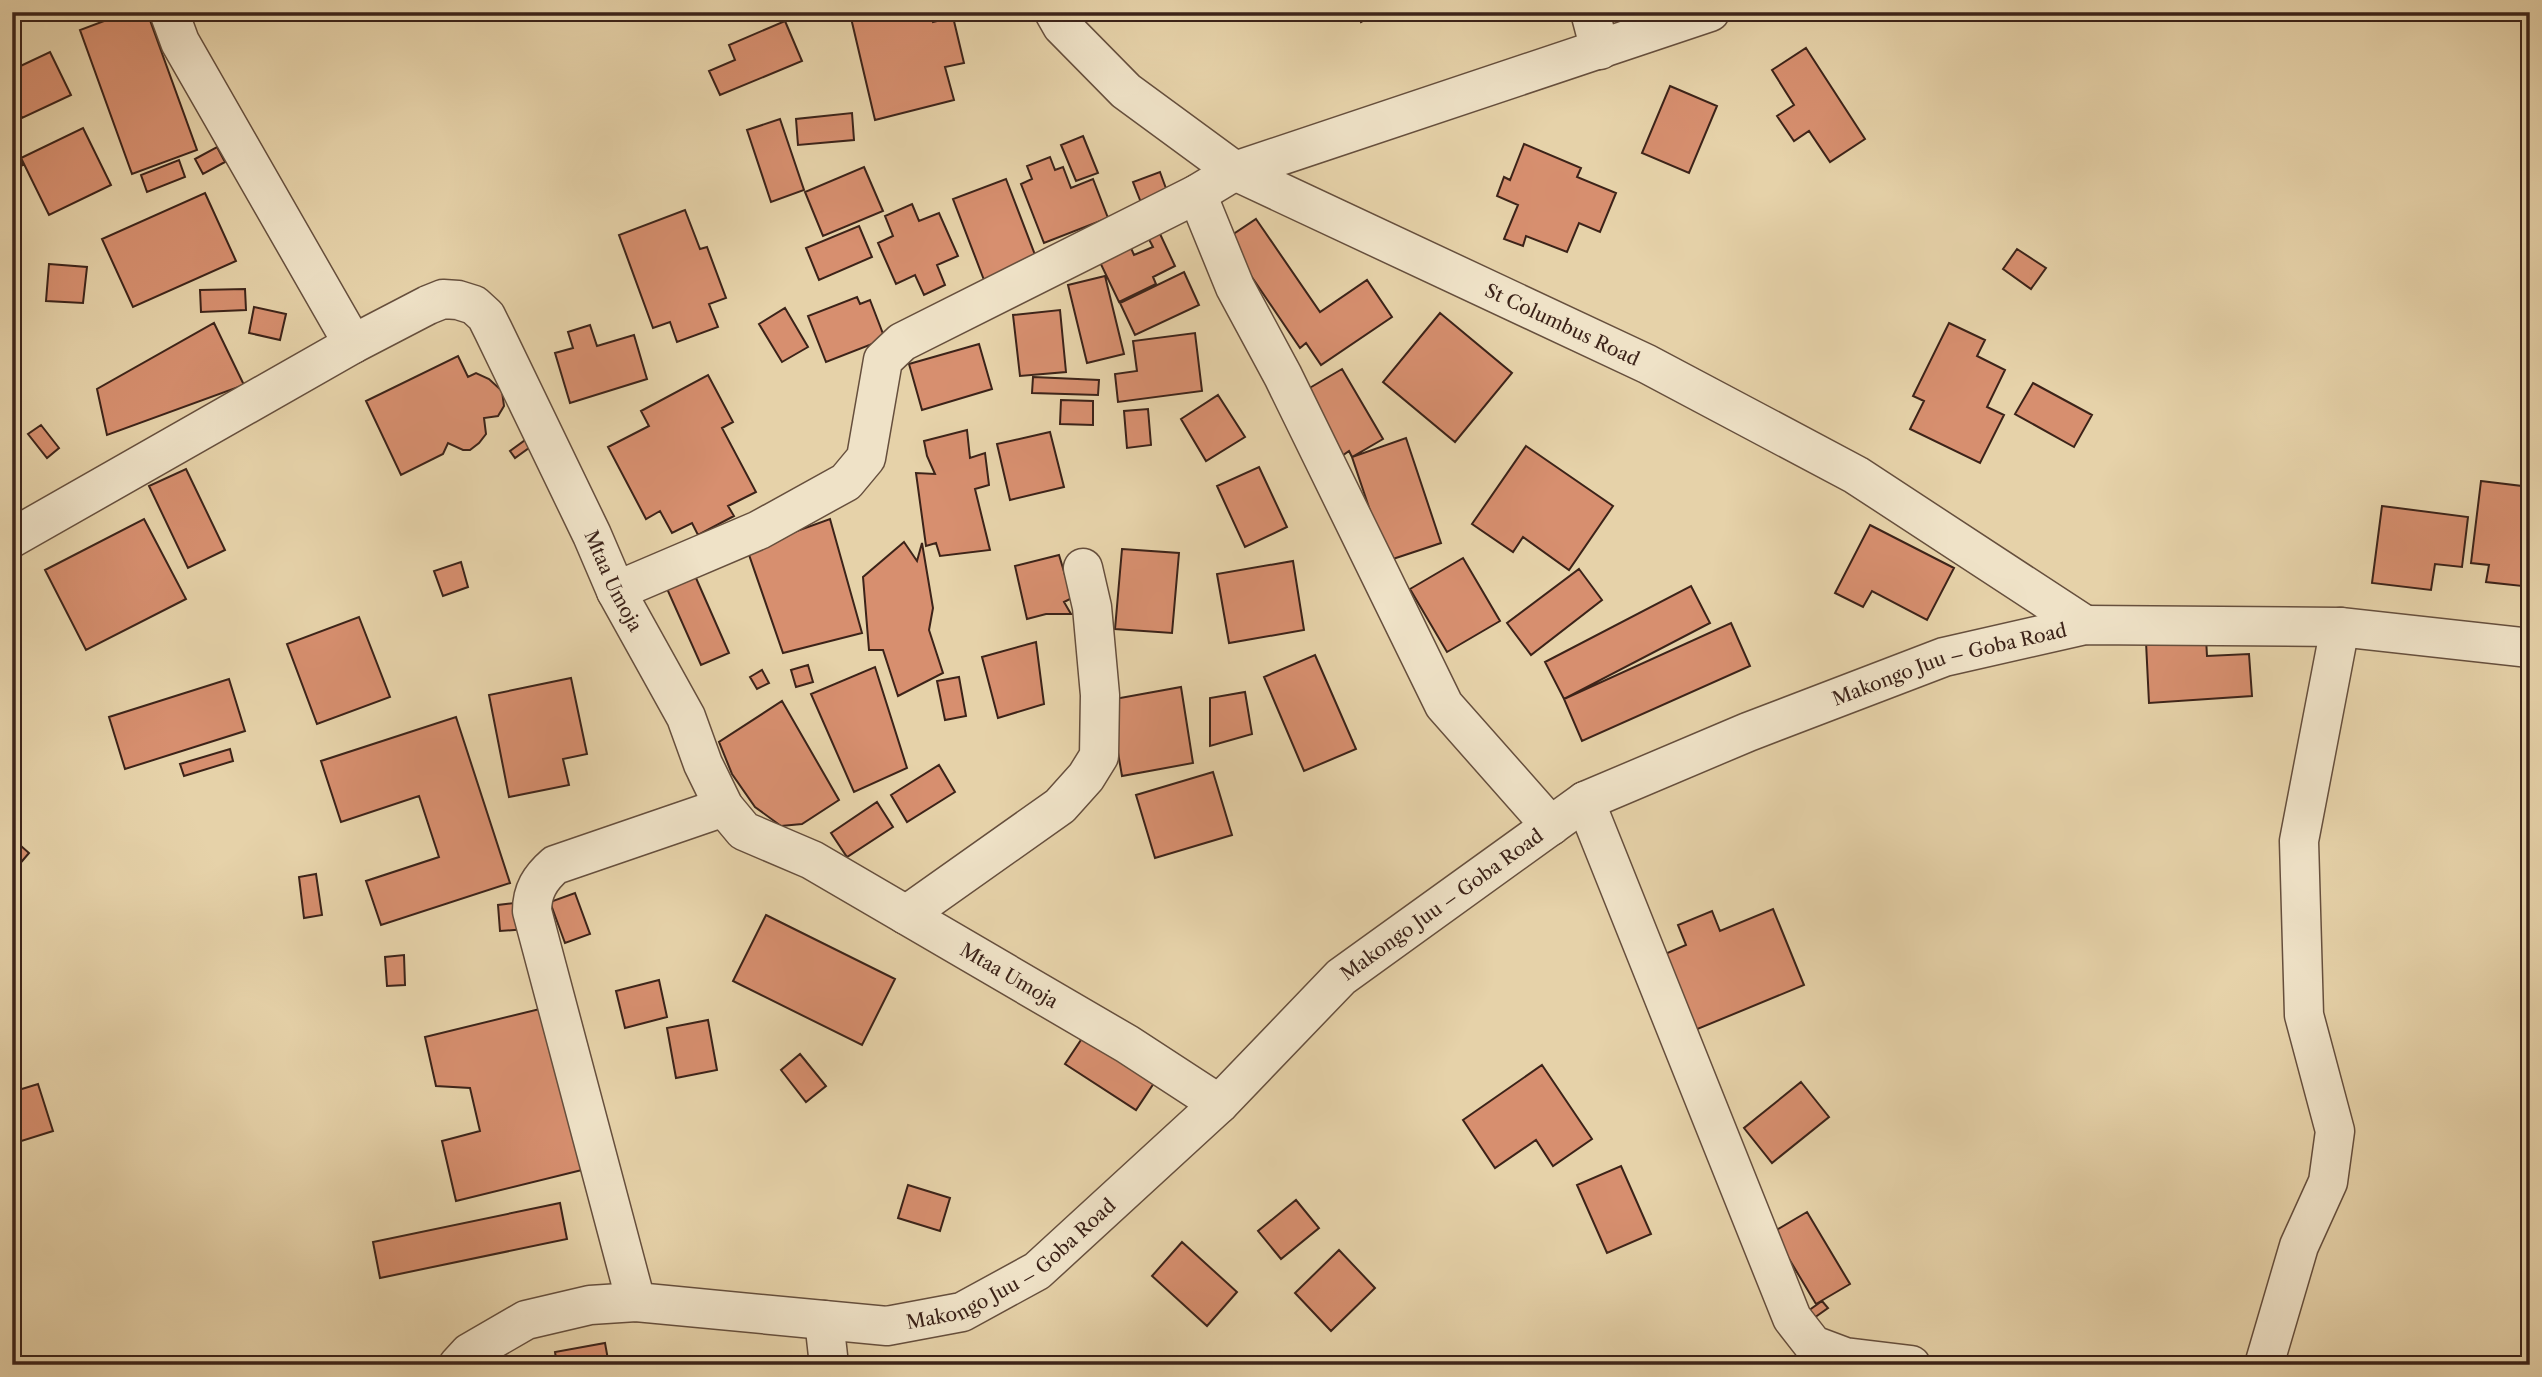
<svg xmlns="http://www.w3.org/2000/svg" width="2542" height="1377" font-family="'Libre Caslon Text',serif">
  <rect width="100%" height="100%" fill="#e6d2a9"/>
  <filter id="stains"><feTurbulence type="fractalNoise" baseFrequency=".00286" numOctaves="4"/><feColorMatrix values="0 0 0 0 .2 0 0 0 0 .09 0 0 0 0 .02 0 0 0 .5 -.17"/></filter>
  <radialGradient id="worn" r=".72"><stop offset=".6" stop-color="#630" stop-opacity="0"/><stop offset="1" stop-color="#630" stop-opacity=".3"/></radialGradient>
  <path fill="#d78f6f" stroke="#3c2319" stroke-width="2" d="M 128,12 L 147,12 L 197,150 L 132,174 L 80,30 Z
    M 875,12 L 930,12 L 933,22 L 953,17 L 964,63 L 945,67 L 954,100 L 875,120 L 851,18 Z
    M 1357,12 L 1378,12 L 1361,22 Z
    M 785,21 L 802,61 L 720,95 L 709,71 L 735,60 L 729,45 Z
    M 1806,48 L 1865,139 L 1830,162 L 1809,131 L 1794,141 L 1777,116 L 1794,105 L 1772,70 Z
    M 50,52 L 71,95 L 22,118 L 12,98 L 12,70 Z
    M 1670,86 L 1717,106 L 1689,173 L 1642,153 Z
    M 852,113 L 854,140 L 798,145 L 796,119 Z
    M 780,119 L 804,190 L 771,202 L 747,130 Z
    M 83,128 L 111,185 L 49,215 L 21,158 Z
    M 1083,136 L 1098,173 L 1076,181 L 1061,145 Z
    M 12,142 L 23,165 L 12,170 Z
    M 1524,144 L 1581,168 L 1577,177 L 1616,193 L 1600,232 L 1579,223 L 1567,252 L 1526,236 L 1523,246 L 1504,239 L 1518,205 L 1497,196 L 1504,177 L 1510,180 Z
    M 217,147 L 225,162 L 203,174 L 195,159 Z
    M 1050,157 L 1055,170 L 1063,167 L 1071,188 L 1093,179 L 1108,218 L 1044,243 L 1021,184 L 1032,179 L 1027,166 Z
    M 179,160 L 185,177 L 147,192 L 141,175 Z
    M 864,167 L 883,211 L 823,236 L 805,192 Z
    M 1160,172 L 1168,194 L 1142,205 L 1133,182 Z
    M 1006,179 L 1037,260 L 984,280 L 953,199 Z
    M 205,193 L 236,261 L 133,307 L 102,239 Z
    M 912,204 L 919,221 L 939,213 L 958,256 L 937,265 L 945,285 L 924,295 L 915,275 L 896,284 L 878,243 L 893,236 L 885,216 Z
    M 685,210 L 700,249 L 707,247 L 726,298 L 709,304 L 718,327 L 677,342 L 670,322 L 653,328 L 619,235 Z
    M 1256,219 L 1320,312 L 1367,280 L 1392,317 L 1321,365 L 1306,343 L 1300,348 L 1226,239 Z
    M 1154,221 L 1175,266 L 1153,277 L 1156,284 L 1119,302 L 1097,256 L 1128,241 L 1134,255 L 1153,247 L 1142,226 Z
    M 859,226 L 872,257 L 819,280 L 806,248 Z
    M 2017,249 L 2046,268 L 2031,289 L 2003,269 Z
    M 49,264 L 87,267 L 83,303 L 46,301 Z
    M 1184,272 L 1199,305 L 1135,335 L 1120,303 Z
    M 1105,276 L 1124,354 L 1087,363 L 1068,285 Z
    M 245,289 L 246,310 L 201,312 L 200,290 Z
    M 857,297 L 860,304 L 870,300 L 885,339 L 826,362 L 808,316 Z
    M 254,307 L 286,314 L 280,340 L 249,333 Z
    M 785,308 L 808,347 L 782,362 L 759,324 Z
    M 1060,310 L 1066,372 L 1020,376 L 1013,315 Z
    M 1440,313 L 1512,373 L 1455,442 L 1383,382 Z
    M 214,323 L 244,385 L 107,435 L 97,389 Z
    M 1949,323 L 1985,340 L 1977,356 L 2005,370 L 1987,407 L 2004,415 L 1980,463 L 1910,429 L 1924,401 L 1913,396 Z
    M 590,325 L 597,346 L 634,335 L 647,379 L 570,403 L 555,353 L 573,348 L 568,332 Z
    M 1195,333 L 1202,391 L 1118,402 L 1115,374 L 1137,371 L 1133,341 Z
    M 979,344 L 992,389 L 922,410 L 909,364 Z
    M 458,356 L 468,377 L 476,373 L 489,379 L 502,391 L 504,406 L 498,416 L 484,418 L 486,434 L 479,443 L 470,450 L 463,450 L 448,443 L 443,454 L 401,475 L 366,401 Z
    M 1342,369 L 1383,439 L 1352,457 L 1349,451 L 1339,458 L 1301,393 Z
    M 708,375 L 733,422 L 722,428 L 756,492 L 728,506 L 734,516 L 698,535 L 692,523 L 672,533 L 660,511 L 646,519 L 608,447 L 649,426 L 641,411 Z
    M 1033,377 L 1099,380 L 1098,395 L 1032,393 Z
    M 2033,383 L 2092,415 L 2074,447 L 2015,414 Z
    M 1218,395 L 1245,437 L 1206,461 L 1181,419 Z
    M 1061,400 L 1093,401 L 1093,425 L 1060,424 Z
    M 1148,409 L 1151,445 L 1127,448 L 1124,411 Z
    M 41,425 L 59,448 L 47,458 L 28,434 Z
    M 967,430 L 970,458 L 985,453 L 989,485 L 975,489 L 990,550 L 940,556 L 936,543 L 926,546 L 916,473 L 935,474 L 927,456 L 924,441 Z
    M 1050,432 L 1064,487 L 1010,500 L 997,444 Z
    M 528,438 L 533,445 L 515,458 L 510,451 Z
    M 1406,438 L 1441,543 L 1387,561 L 1352,457 Z
    M 1526,446 L 1613,506 L 1569,570 L 1523,537 L 1513,552 L 1472,524 Z
    M 1259,467 L 1287,527 L 1245,547 L 1217,486 Z
    M 186,469 L 225,550 L 188,568 L 149,486 Z
    M 2481,481 L 2530,487 L 2530,522 L 2522,586 L 2486,582 L 2489,565 L 2471,563 Z
    M 2382,506 L 2468,517 L 2462,567 L 2435,564 L 2431,590 L 2372,583 Z
    M 144,519 L 186,599 L 86,650 L 45,570 Z
    M 830,519 L 862,633 L 783,653 L 747,549 Z
    M 1870,525 L 1954,568 L 1927,620 L 1872,591 L 1863,607 L 1835,593 Z
    M 904,542 L 917,561 L 922,543 L 933,608 L 929,630 L 943,673 L 898,696 L 883,650 L 869,650 L 863,577 Z
    M 1122,549 L 1179,553 L 1172,633 L 1115,629 Z
    M 1059,555 L 1072,598 L 1064,602 L 1071,614 L 1046,614 L 1027,619 L 1015,566 Z
    M 1463,558 L 1500,621 L 1447,652 L 1410,589 Z
    M 1293,561 L 1304,630 L 1229,643 L 1217,574 Z
    M 461,562 L 468,587 L 443,596 L 434,571 Z
    M 692,569 L 729,653 L 701,665 L 664,582 Z
    M 1579,569 L 1602,600 L 1531,655 L 1507,623 Z
    M 1691,586 L 1710,623 L 1564,699 L 1545,662 Z
    M 359,617 L 390,697 L 317,724 L 287,644 Z
    M 1731,623 L 1750,666 L 1582,741 L 1564,699 Z
    M 2206,638 L 2207,656 L 2249,654 L 2252,696 L 2149,703 L 2146,642 Z
    M 1036,642 L 1044,704 L 998,718 L 982,657 Z
    M 1315,655 L 1356,749 L 1304,771 L 1264,677 Z
    M 808,665 L 813,682 L 796,687 L 791,670 Z
    M 875,667 L 907,768 L 854,792 L 811,694 Z
    M 762,670 L 769,683 L 757,689 L 750,677 Z
    M 959,677 L 966,716 L 945,720 L 937,681 Z
    M 571,678 L 587,754 L 563,759 L 569,785 L 509,797 L 489,695 Z
    M 229,679 L 245,731 L 125,769 L 109,717 Z
    M 1181,687 L 1193,763 L 1122,776 L 1109,700 Z
    M 1245,692 L 1252,734 L 1210,746 L 1210,698 Z
    M 782,701 L 839,800 L 802,824 L 781,826 L 755,807 L 732,774 L 719,742 Z
    M 456,717 L 510,883 L 381,925 L 366,881 L 439,857 L 419,796 L 341,822 L 321,761 Z
    M 230,749 L 233,761 L 184,776 L 180,764 Z
    M 939,765 L 955,792 L 907,822 L 891,795 Z
    M 1213,772 L 1232,835 L 1155,858 L 1136,795 Z
    M 877,802 L 893,827 L 847,857 L 831,833 Z
    M 12,838 L 29,853 L 12,873 Z
    M 316,874 L 322,915 L 304,918 L 299,877 Z
    M 575,893 L 590,934 L 565,943 L 550,902 Z
    M 524,902 L 527,929 L 500,931 L 498,905 Z
    M 1773,909 L 1804,985 L 1695,1030 L 1665,954 L 1686,945 L 1678,925 L 1712,911 L 1720,931 Z
    M 766,915 L 895,979 L 862,1045 L 733,981 Z
    M 404,955 L 405,985 L 387,986 L 385,957 Z
    M 659,980 L 667,1017 L 625,1028 L 616,991 Z
    M 544,1008 L 582,1170 L 456,1201 L 442,1141 L 480,1131 L 470,1088 L 436,1086 L 425,1037 Z
    M 708,1020 L 717,1070 L 676,1078 L 667,1028 Z
    M 1085,1034 L 1156,1080 L 1136,1110 L 1065,1064 Z
    M 800,1054 L 826,1086 L 806,1102 L 781,1070 Z
    M 1542,1065 L 1592,1139 L 1553,1166 L 1536,1140 L 1495,1168 L 1463,1120 Z
    M 1801,1082 L 1829,1117 L 1772,1163 L 1744,1128 Z
    M 38,1084 L 53,1131 L 12,1144 L 12,1092 Z
    M 1621,1166 L 1651,1234 L 1607,1253 L 1577,1185 Z
    M 908,1185 L 950,1198 L 940,1231 L 898,1218 Z
    M 1296,1200 L 1319,1228 L 1281,1259 L 1258,1231 Z
    M 560,1203 L 567,1239 L 380,1278 L 373,1242 Z
    M 1807,1212 L 1850,1284 L 1816,1304 L 1773,1232 Z
    M 1182,1242 L 1237,1292 L 1207,1326 L 1152,1276 Z
    M 1339,1250 L 1375,1288 L 1331,1331 L 1295,1293 Z
    M 1822,1301 L 1828,1308 L 1814,1318 L 1808,1311 Z
    M 605,1343 L 609,1365 L 557,1365 L 555,1352 Z"/>
  <g fill="none" stroke-linecap="round" stroke-linejoin="round">
    <g stroke="#664f3d" stroke-width="41">
      <g id="minor">
        <path d="M 169,12 L 180,42 L 353,344"/>
        <path id="s1" d="M 1054,12 L 1062,26 L 1126,91 L 1235,171 L 1647,364 L 1856,475 L 2085,625"/>
        <path d="M 1590,12 L 1600,50"/>
        <path d="M 1197,194 L 1235,287 L 1283,376 L 1444,705 L 1551,826"/>
        <path id="s2" d="M 12,538 L 353,344 L 428,305 L 443,299 L 458,300 L 474,305 L 486,316 L 493,330 L 592,535 L 616,591 L 686,717 L 703,764 L 724,807 L 744,831 L 812,860 L 1127,1044 L 1219,1104"/>
        <path d="M 616,591 L 759,530 L 846,482 L 866,458 L 883,360 L 902,342 L 1197,194 L 1235,171 L 1710,12"/>
        <path d="M 1585,801 L 1792,1318 L 1813,1345 L 1845,1357 L 1911,1365"/>
        <path d="M 906,915 L 1060,806 L 1086,777 L 1099,756 L 1100,695 L 1092,607 L 1083,568"/>
        <path d="M 636,1302 L 532,911 C 532,891 540,878 555,865 L 724,807"/>
        <path d="M 824,1320 L 829,1365"/>
        <path id="s3" d="M 458,1365 L 469,1353 L 526,1320 L 590,1305 L 636,1302 L 887,1326 L 962,1312 L 1037,1271 L 1219,1104 L 1341,977 L 1585,801 L 1748,732 L 1944,657 L 2085,625 L 2340,627 L 2530,648"/>
        <path d="M 2264,1365 L 2299,1246 L 2328,1182 L 2335,1131 L 2304,1015 L 2299,841 L 2340,627"/>
      </g>
    </g>
    <use href="#minor" stroke="#efe2c7" stroke-width="38"/>
  </g>
  <g text-anchor="middle" dominant-baseline="central" stroke-width="5" stroke-linejoin="round" paint-order="stroke">
    <g font-size="19" fill="#3c2319" stroke="#efe2c7">
      <text stroke="none"><textPath href="#s1" startOffset="604">St Columbus Road</textPath></text>
      <text stroke="none"><textPath href="#s2" startOffset="835">Mtaa Umoja</textPath></text>
      <text stroke="none"><textPath href="#s3" startOffset="1722">Makongo Juu – Goba Road</textPath></text>
      <text stroke="none"><textPath href="#s3" startOffset="1155">Makongo Juu – Goba Road</textPath></text>
      <text stroke="none"><textPath href="#s2" startOffset="1421">Mtaa Umoja</textPath></text>
      <text stroke="none"><textPath href="#s3" startOffset="588">Makongo Juu – Goba Road</textPath></text>
    </g>
  </g>
  <rect width="2542" height="1377" fill="none" stroke="#e6d2a9" stroke-width="42"/>
  <rect x="14" y="14" width="2514" height="1349" fill="none" stroke="#3c2319" stroke-width="3.5"/>
  <rect x="21" y="21" width="2500" height="1335" fill="none" stroke="#3c2319" stroke-width="2"/>
  <rect width="100%" height="100%" filter="url(#stains)"/>
  <rect width="100%" height="100%" fill="url(#worn)"/>
</svg>
